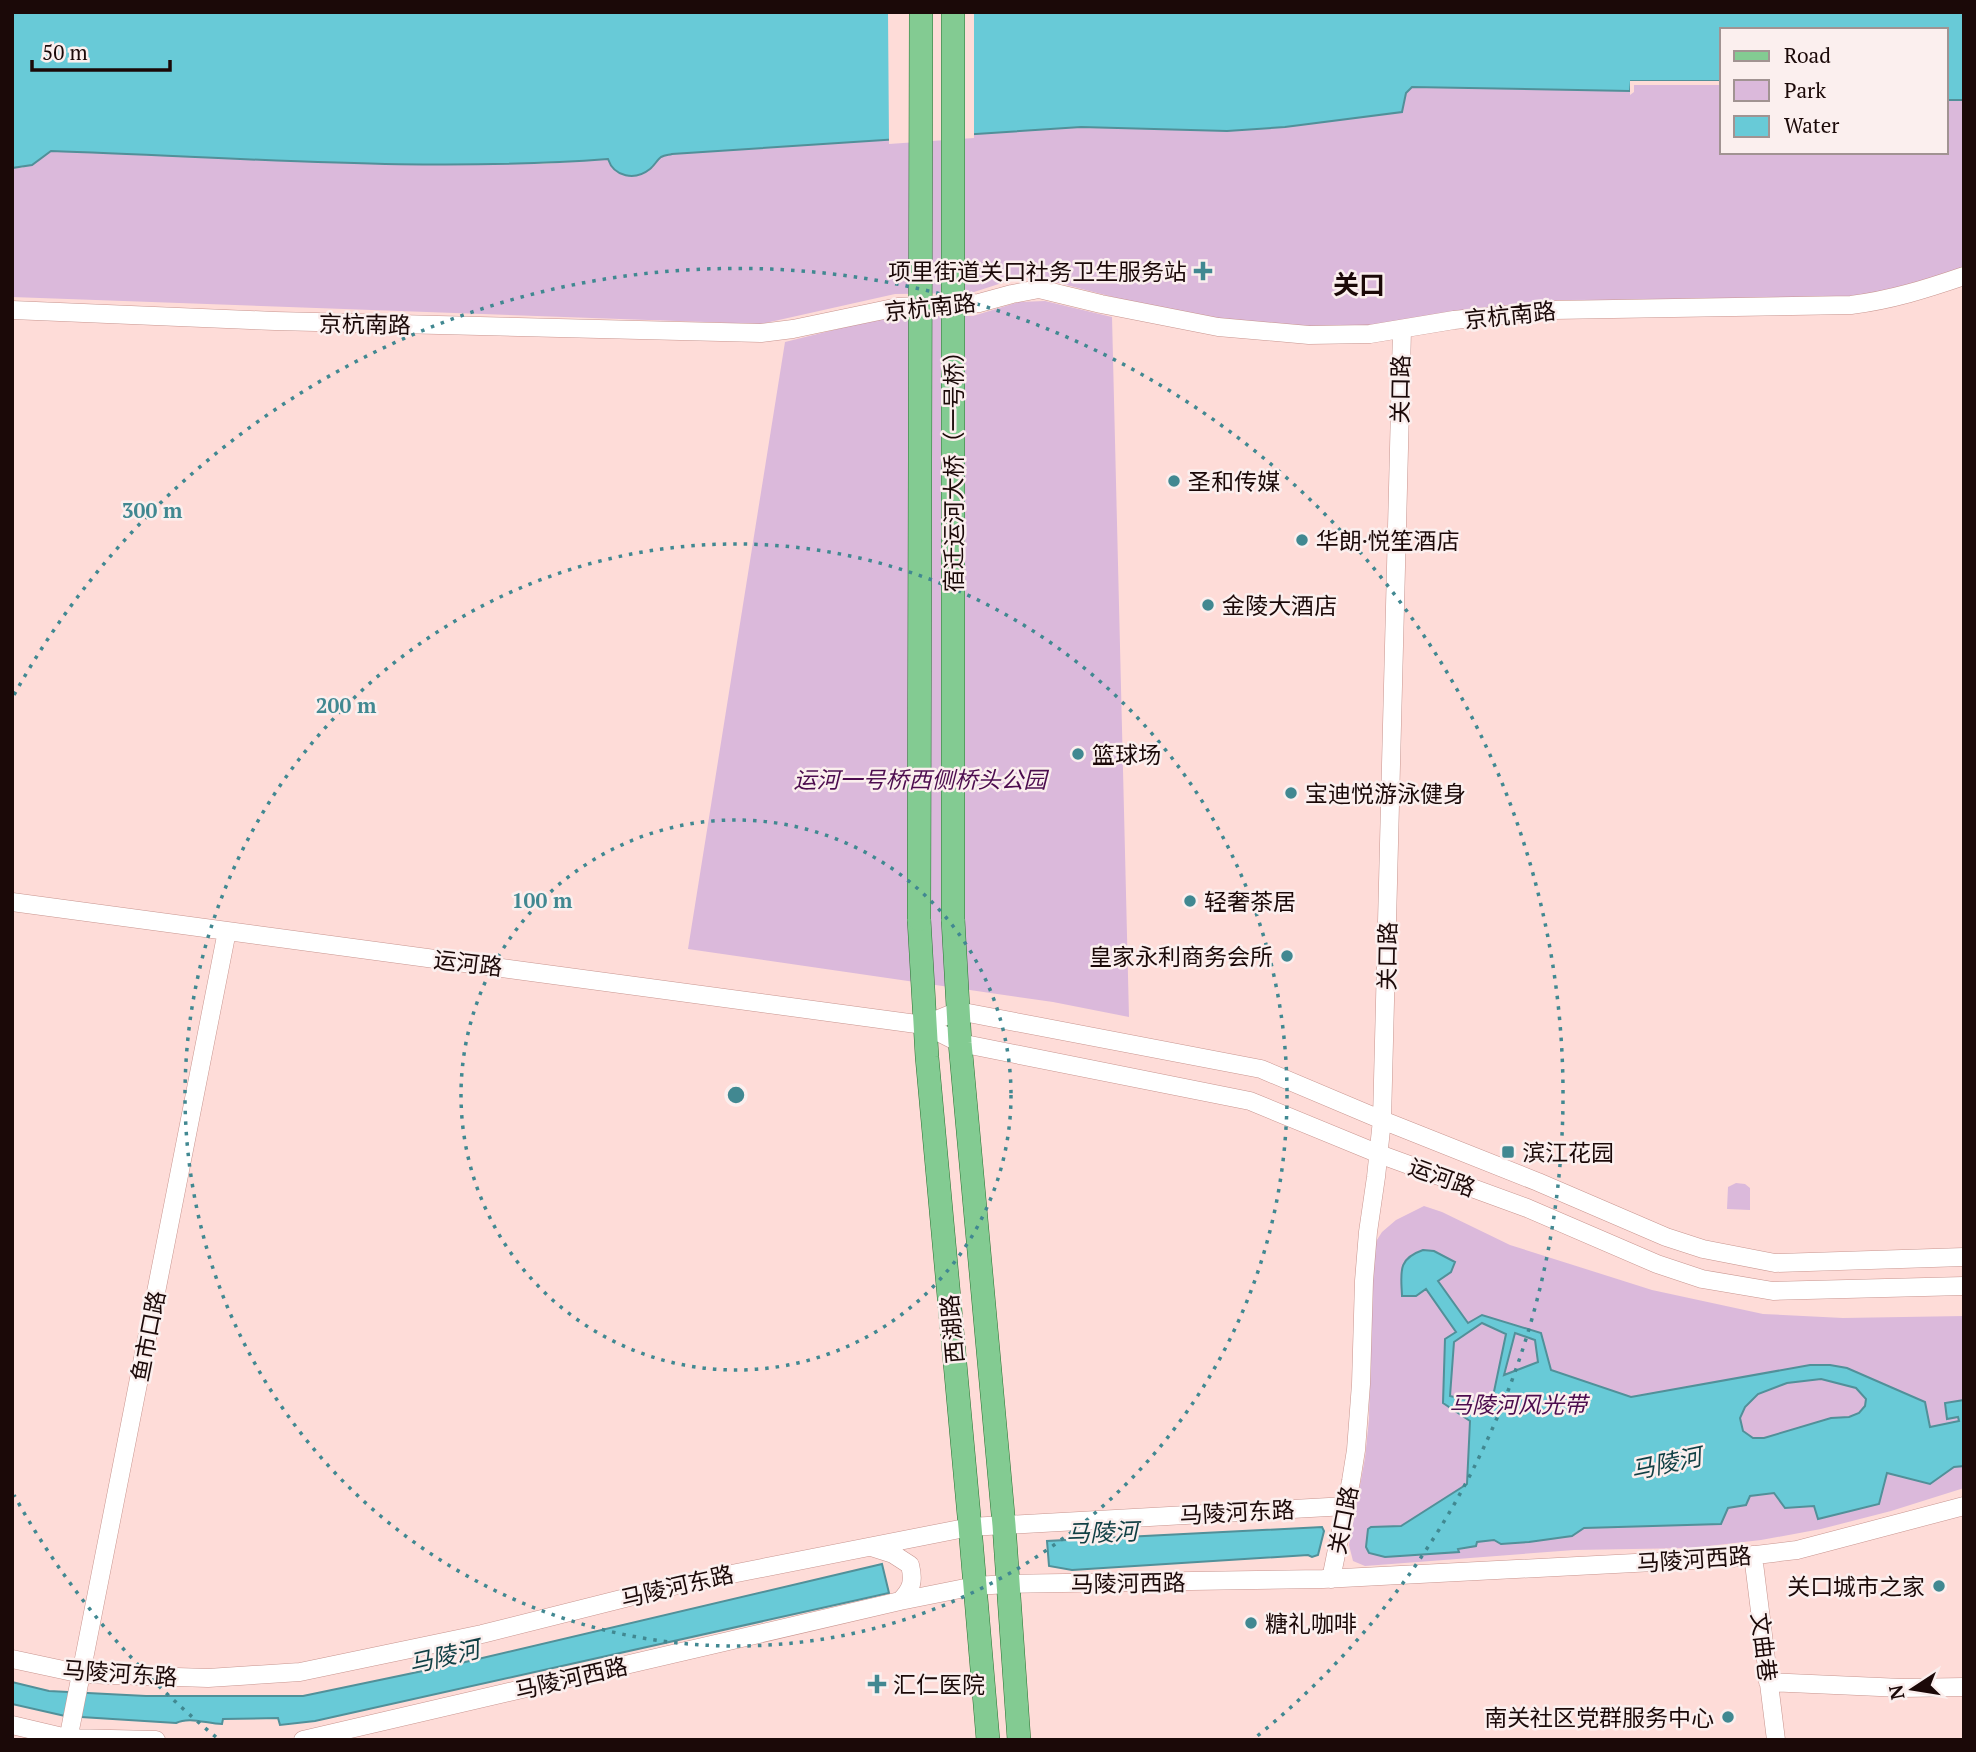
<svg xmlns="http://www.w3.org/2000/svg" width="1976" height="1752" font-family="'PT Serif','Noto Sans SC',serif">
  <rect width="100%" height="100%" fill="#fedcd8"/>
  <path fill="#dbb9db" d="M 1630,81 L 1722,81 L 1722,152 L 1946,152 L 1946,100 L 1964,100 L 1964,269 L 1896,290 L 1848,299 L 1562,300 L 1492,307 L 1385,325 L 1308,328 L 1218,319 L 1140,304 L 1043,279 L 1020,277 L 971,293 L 895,294 L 761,324 L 12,297 L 12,168 L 22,168 L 51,151 L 543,164 L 609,159 L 652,168 L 661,157 L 672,154 L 1081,127 L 1227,131 L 1285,127 L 1402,112 L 1406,93 L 1412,87 L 1630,91 Z
    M 1045,301 L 1112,317 L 1129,1017 L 1053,1002 L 688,949 L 785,342 L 890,316 L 973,316 L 1019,302 Z
    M 1736,1183 L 1745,1184 L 1750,1188 L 1750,1210 L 1727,1209 L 1728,1187 Z
    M 1424,1206 L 1442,1212 L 1510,1245 L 1652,1290 L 1763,1314 L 1843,1318 L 1964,1316 L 1964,1488 L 1891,1511 L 1821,1529 L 1761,1540 L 1691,1548 L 1574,1550 L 1365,1566 L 1353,1561 L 1349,1545 L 1365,1458 L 1369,1419 L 1371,1307 L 1375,1243 L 1382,1232 L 1396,1220 Z"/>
  <path fill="#68cad7" stroke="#519099" stroke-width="2" fill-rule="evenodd" d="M 12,12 L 1964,12 L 1964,100 L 1946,100 L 1946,30 L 1722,30 L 1722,81 L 1631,81 L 1630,91 L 1412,87 L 1406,93 L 1402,112 L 1285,127 L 1227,131 L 1081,127 L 672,154 C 669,155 665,155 661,157 C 657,160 654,166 650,169 C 635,181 614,177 608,159 C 423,173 236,157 51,151 L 32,165 L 12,168 Z
    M 1423,1250 L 1434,1251 L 1455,1262 L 1451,1272 L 1438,1281 L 1468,1323 L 1482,1315 L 1541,1333 L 1551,1370 L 1631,1397 L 1810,1365 L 1830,1365 L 1847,1368 L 1925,1402 L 1930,1427 L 1959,1421 L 1958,1417 L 1947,1419 L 1945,1403 L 1964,1400 L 1964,1466 L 1954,1467 L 1930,1484 L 1887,1473 L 1879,1504 L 1818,1519 L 1814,1506 L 1785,1508 L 1774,1493 L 1750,1496 L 1746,1505 L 1728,1508 L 1721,1524 L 1584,1528 L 1572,1536 L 1529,1542 L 1501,1544 L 1494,1540 L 1477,1542 L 1476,1546 L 1458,1549 L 1459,1552 L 1385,1557 L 1369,1553 L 1366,1547 L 1368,1529 L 1371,1527 L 1401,1526 L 1467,1484 L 1470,1421 L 1443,1403 L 1445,1339 L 1456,1332 L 1426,1289 L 1416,1296 L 1402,1296 C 1401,1272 1397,1259 1423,1250 ZM 1482,1323 L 1506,1334 L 1491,1406 L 1450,1396 L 1454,1342 ZM 1515,1333 L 1535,1340 L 1538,1362 L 1504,1375 ZM 1821,1379 L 1856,1388 L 1866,1399 L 1865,1406 L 1859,1413 L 1849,1417 L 1831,1418 L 1764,1438 L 1753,1438 L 1743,1431 L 1740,1418 L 1745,1407 L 1758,1394 L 1787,1383 Z
    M 1322,1527 L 1324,1531 L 1318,1555 L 1312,1557 L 1308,1555 L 1072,1570 L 1049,1566 L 1047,1541 Z
    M 882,1564 L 889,1593 L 315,1721 L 280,1725 L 278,1718 L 223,1719 L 222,1724 C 207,1724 190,1716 176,1723 L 65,1716 L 12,1704 L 12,1682 L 49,1691 L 146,1696 L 303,1696 L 461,1663 Z"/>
  <path fill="#fedcd8" d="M 888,12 L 974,12 L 974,138 L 889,144 Z
    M 1630,81 L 1722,81 L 1722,85 L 1634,85 L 1634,92 L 1630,95 Z"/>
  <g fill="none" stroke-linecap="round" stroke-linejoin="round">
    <g stroke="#c8958f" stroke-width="19">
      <path id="minor" d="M 12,310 L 275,321 L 761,333 L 793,329 L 898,307 L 979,303 L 1012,294 L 1039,289 L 1101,304 L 1218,327 L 1309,335 L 1370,334 L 1454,320 L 1553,310 L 1851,305 C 1891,300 1926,289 1964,276
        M 12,902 L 924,1025 L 960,1043 L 1250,1101 L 1379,1154 L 1527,1208 L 1657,1264 L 1702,1279 L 1773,1291 L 1964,1286
        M 924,1025 L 958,1011 L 1261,1069 L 1382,1120 L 1538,1182 L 1666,1237 L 1703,1249 L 1775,1263 L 1964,1257
        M 871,1547 L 893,1554 L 910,1565 C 914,1581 912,1589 900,1601
        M 1753,1555 L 1776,1740
        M 1331,1579 L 1351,1481 L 1356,1450 L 1361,1384 L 1364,1281 L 1368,1232 L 1376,1177 L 1382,1120 L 1402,330
        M 12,1659 L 82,1674 L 208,1678 L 300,1672 L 482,1634 L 681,1584 L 970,1527 L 1347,1506
        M 1768,1682 L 1902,1688 L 1964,1687
        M 12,1725 L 67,1738 L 156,1740
        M 68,1740 L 227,931
        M 303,1740 L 900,1601 L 975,1586 L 1008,1584 L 1323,1579 L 1731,1558 L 1797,1550 L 1964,1506"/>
    </g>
    <g stroke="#297132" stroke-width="24">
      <path id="major" d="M 919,919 L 927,1057 L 970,1527 L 988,1740
        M 953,919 L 960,1043 L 1004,1525 L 1019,1740"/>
    </g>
    <use href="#minor" stroke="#fff" stroke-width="18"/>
    <use href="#major" stroke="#83cb92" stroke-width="23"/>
    <g stroke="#297132" stroke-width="24" stroke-linecap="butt">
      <path id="major-bridge" d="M 919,919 L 921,12
        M 953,919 L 953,12"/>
    </g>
    <use href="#major-bridge" stroke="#83cb92" stroke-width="23"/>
  </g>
  <g fill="none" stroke="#418891" stroke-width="3.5" stroke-dasharray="3.5 7">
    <circle cx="736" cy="1095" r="275"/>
    <circle cx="736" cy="1095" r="551"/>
    <path d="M216 1737A826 826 0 0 1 14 1495M14 695A826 826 0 1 1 1256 1737"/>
  </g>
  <g fill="#418891" stroke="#fbefee" stroke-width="2.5">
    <path d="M1199.5 260.5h7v7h7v7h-7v7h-7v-7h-7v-7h7z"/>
    <circle cx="1174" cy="481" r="7"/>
    <circle cx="1302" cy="540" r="7"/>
    <circle cx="1208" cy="605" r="7"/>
    <circle cx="1078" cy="754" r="7"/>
    <circle cx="1291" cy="793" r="7"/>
    <circle cx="1190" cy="901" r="7"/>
    <circle cx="1287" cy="956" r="7"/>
    <rect x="1501" y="1145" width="14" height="14" rx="3.5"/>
    <circle cx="1939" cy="1586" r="7"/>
    <circle cx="1251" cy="1623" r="7"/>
    <path d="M873.5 1673.5h7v7h7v7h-7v7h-7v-7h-7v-7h7z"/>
    <circle cx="1728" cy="1717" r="7"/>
  </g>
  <g text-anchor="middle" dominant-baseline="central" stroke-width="5" stroke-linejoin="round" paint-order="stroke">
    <g font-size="23" fill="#1b0908" stroke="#fbefee" text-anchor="start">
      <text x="1187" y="271" text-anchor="end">项里街道关口社务卫生服务站</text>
      <text x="1188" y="481">圣和传媒</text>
      <text x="1316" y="540">华朗·悦笙酒店</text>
      <text x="1222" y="605">金陵大酒店</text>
      <text x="1092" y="754">篮球场</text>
      <text x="1305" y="793">宝迪悦游泳健身</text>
      <text x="1204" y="901">轻奢茶居</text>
      <text x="1273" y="956" text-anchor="end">皇家永利商务会所</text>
      <text x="1522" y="1152">滨江花园</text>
      <text x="1925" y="1586" text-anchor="end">关口城市之家</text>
      <text x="1265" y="1623">糖礼咖啡</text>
      <text x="893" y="1684">汇仁医院</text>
      <text x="1714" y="1717" text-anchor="end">南关社区党群服务中心</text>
    </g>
    <g font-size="23" fill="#1b0908" stroke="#fbefee">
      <text transform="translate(930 307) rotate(-6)">京杭南路</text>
      <text transform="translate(1510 315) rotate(-6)">京杭南路</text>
      <text transform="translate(365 324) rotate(1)">京杭南路</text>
      <text transform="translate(1400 389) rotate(-89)">关口路</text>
      <text transform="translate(953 466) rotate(-90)">宿迁运河大桥（一号桥）</text>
      <text transform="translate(1387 956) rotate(-89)">关口路</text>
      <text transform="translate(468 963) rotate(7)">运河路</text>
      <text transform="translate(1442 1177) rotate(20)">运河路</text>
      <text transform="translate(952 1329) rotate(-95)">西湖路</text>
      <text transform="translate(148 1336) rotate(-79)">鱼市口路</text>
      <text transform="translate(1237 1512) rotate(-3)">马陵河东路</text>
      <text transform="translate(1343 1520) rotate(-79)">关口路</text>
      <text transform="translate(1694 1559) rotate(-4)">马陵河西路</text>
      <text transform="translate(1128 1583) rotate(-1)">马陵河西路</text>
      <text transform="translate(677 1586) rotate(-13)">马陵河东路</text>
      <text transform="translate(1764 1647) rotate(83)">文曲巷</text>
      <text transform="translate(120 1673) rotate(4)">马陵河东路</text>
      <text transform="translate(571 1678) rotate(-13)">马陵河西路</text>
    </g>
    <g font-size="23" font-style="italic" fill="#4c0c4e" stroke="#fbefee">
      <text x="920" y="779">运河一号桥西侧桥头公园</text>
      <text x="1518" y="1404">马陵河风光带</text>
    </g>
    <g font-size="24" font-style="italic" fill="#103f44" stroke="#fbefee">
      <text transform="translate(1666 1463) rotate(-12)">马陵河</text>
      <text transform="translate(1102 1532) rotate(-2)">马陵河</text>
      <text transform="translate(444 1656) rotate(-13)">马陵河</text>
    </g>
    <g font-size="26" font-weight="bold" fill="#1b0908" stroke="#fbefee">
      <text x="1359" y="284">关口</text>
    </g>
  </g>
  <circle cx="736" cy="1095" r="10" fill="#418891" stroke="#fbefee" stroke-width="3.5"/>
  <g font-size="21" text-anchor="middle" font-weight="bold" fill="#418891" stroke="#fbefee" stroke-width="5" stroke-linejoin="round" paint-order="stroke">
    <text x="152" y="518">300 m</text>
    <text x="346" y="713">200 m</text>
    <text x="542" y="908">100 m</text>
  </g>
  <rect width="1976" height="1752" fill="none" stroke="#1b0908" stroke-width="28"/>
  <rect x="1720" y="28" width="228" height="126" fill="#fbefee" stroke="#a19392" stroke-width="2"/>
  <rect x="1734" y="51" width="35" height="10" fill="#83cb92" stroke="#a19392" stroke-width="2"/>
  <text x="1784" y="63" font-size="21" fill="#1b0908">Road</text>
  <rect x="1734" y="80" width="35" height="21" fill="#dbb9db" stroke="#a19392" stroke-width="2"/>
  <text x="1784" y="98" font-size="21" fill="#1b0908">Park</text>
  <rect x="1734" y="116" width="35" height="21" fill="#68cad7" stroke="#a19392" stroke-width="2"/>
  <text x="1784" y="133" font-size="21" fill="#1b0908">Water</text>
  <g transform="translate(1913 1689) rotate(258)" stroke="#fbefee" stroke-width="5" paint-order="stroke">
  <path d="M0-5L12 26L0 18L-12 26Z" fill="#1b0908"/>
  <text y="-10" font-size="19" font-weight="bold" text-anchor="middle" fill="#1b0908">N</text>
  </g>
  <path d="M32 60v10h138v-10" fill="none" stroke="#1b0908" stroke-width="3.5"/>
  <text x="42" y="60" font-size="21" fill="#1b0908" stroke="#fbefee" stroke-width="5" paint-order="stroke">50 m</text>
</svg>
